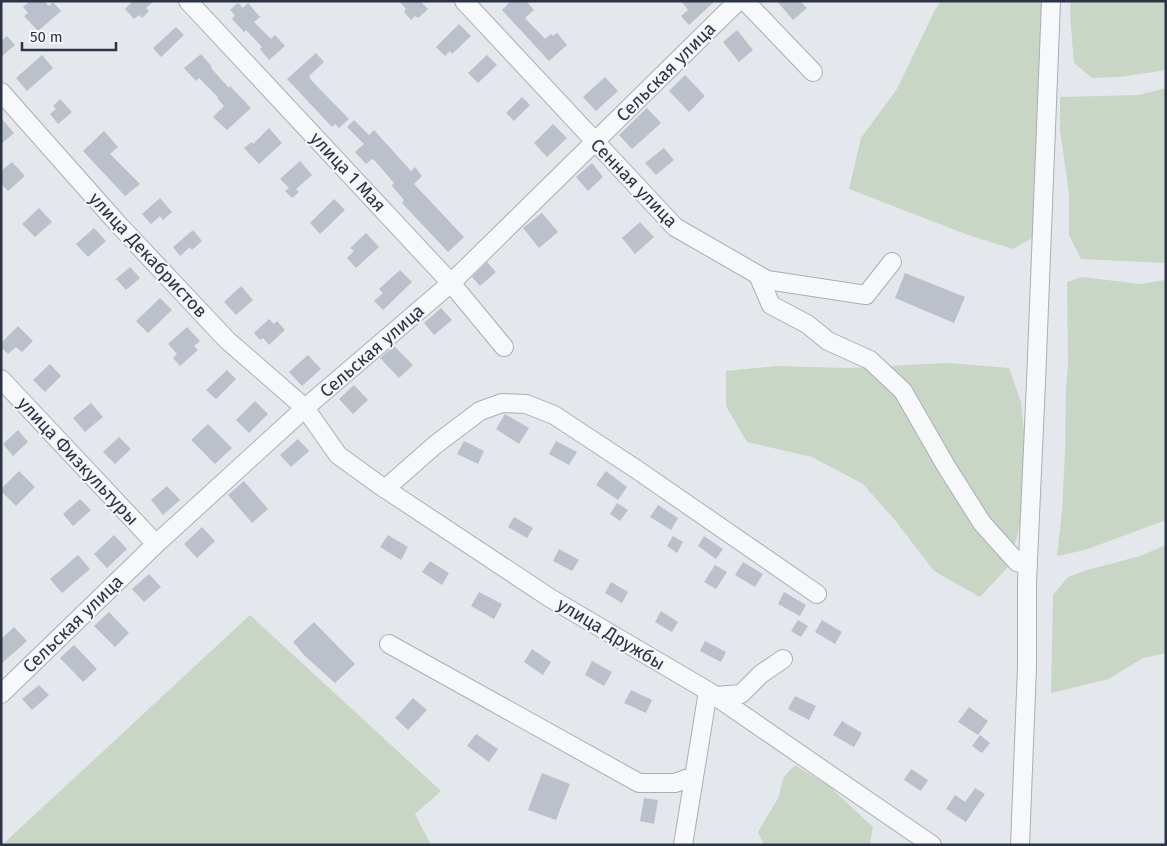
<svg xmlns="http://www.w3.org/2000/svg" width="1167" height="846" font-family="'Fira Sans',sans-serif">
  <rect width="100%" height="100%" fill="#e4e7ec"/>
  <path fill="#c9d6c5" d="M 941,1 L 1048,1 L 1036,236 L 1013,249 L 968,235 L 849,189 L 861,138 L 897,89 L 935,10 Z
    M 1071,1 L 1166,1 L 1166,70 L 1120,77 L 1092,78 L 1074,63 L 1070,14 Z
    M 1166,88 L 1166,263 L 1081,259 L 1069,235 L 1069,194 L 1060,130 L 1060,97 L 1139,95 Z
    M 1082,277 L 1140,284 L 1166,280 L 1166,520 L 1085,550 L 1057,556 L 1062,512 L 1065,452 L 1066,387 L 1068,367 L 1067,282 Z
    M 948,363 L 1009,368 L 1021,402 L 1029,481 L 1017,537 L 1007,568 L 980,597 L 934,571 L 894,519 L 863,484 L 812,457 L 747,442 L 726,406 L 726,371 L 777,366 L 846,368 Z
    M 1166,545 L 1166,653 L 1143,658 L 1109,679 L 1051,693 L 1053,595 L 1068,577 L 1084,571 L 1140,556 Z
    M 250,615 L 441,791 L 415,814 L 431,845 L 2,845 Z
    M 795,765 L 829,786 L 873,827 L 870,845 L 764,845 L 758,832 L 778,798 L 784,777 Z"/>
  <path fill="#bbc0ca" d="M 30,1 L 44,1 L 49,6 L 53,2 L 61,11 L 38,31 L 24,16 L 28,13 L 23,7 Z
    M 133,1 L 154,1 L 146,8 L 149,11 L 142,18 L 139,15 L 134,19 L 125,9 Z
    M 399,1 L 420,1 L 428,9 L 418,18 L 415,16 L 411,20 L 404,12 L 406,9 Z
    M 511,1 L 526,1 L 534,10 L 525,18 L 545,39 L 551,34 L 553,36 L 557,33 L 567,45 L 549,61 L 502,10 Z
    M 681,1 L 715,1 L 689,25 L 681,16 L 688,10 Z
    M 777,1 L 800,1 L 807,8 L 793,20 Z
    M 238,3 L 243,8 L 248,3 L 260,17 L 254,22 L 271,39 L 275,35 L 285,46 L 269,60 L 260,49 L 262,47 L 246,30 L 244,32 L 232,19 L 235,15 L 230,10 Z
    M 459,24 L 471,36 L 452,54 L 450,51 L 445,56 L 436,47 Z
    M 176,27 L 184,35 L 161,57 L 153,48 Z
    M 737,30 L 753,50 L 739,62 L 723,42 Z
    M 7,36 L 15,45 L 1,57 L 1,41 Z
    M 316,53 L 324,62 L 309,76 L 311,80 L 349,119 L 339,128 L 335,124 L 332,127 L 287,79 Z
    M 201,54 L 212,67 L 211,68 L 229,88 L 230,86 L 251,108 L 227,130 L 213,117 L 224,106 L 217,98 L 218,97 L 199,78 L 196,81 L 184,68 Z
    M 42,55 L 53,68 L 27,91 L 16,78 Z
    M 487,55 L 497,65 L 478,83 L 468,73 Z
    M 685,75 L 705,96 L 689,112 L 669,91 Z
    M 605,77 L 618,91 L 596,111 L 583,97 Z
    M 522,97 L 530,105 L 514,121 L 506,113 Z
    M 60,99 L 72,112 L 58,124 L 50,114 L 56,109 L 53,106 Z
    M 647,108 L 661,123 L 632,149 L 619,135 Z
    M 1,118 L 14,133 L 1,144 Z
    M 354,120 L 369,135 L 374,130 L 411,171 L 415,167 L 422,176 L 414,184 L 464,237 L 448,252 L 402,203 L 404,200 L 392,186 L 394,183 L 375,161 L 372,159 L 366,164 L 355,152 L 364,144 L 347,127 Z
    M 553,124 L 567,138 L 547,157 L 534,143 Z
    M 269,128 L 282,143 L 259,164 L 244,148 L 252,142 L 253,144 Z
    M 104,131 L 118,147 L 110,154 L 140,184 L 125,196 L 83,151 Z
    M 664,148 L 674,160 L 656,175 L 645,163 Z
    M 300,161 L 312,175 L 296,189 L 299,192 L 292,198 L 285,191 L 289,188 L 280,179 Z
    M 12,162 L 25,176 L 8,191 L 1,184 L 1,171 Z
    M 592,163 L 603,177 L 588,191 L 576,177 Z
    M 160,198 L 172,212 L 163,220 L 160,216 L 151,224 L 142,214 Z
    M 334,199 L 345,210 L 320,234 L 310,223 Z
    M 39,208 L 52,222 L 35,237 L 22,224 Z
    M 542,213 L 558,232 L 539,248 L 523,228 Z
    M 640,222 L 654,237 L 635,254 L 622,238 Z
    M 94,228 L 106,241 L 88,257 L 76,244 Z
    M 193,230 L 202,241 L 192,250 L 190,247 L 180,256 L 173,247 Z
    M 366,233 L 379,247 L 356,268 L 347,258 L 354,251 L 350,248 Z
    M 487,262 L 496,272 L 480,286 L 472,277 Z
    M 130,267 L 140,278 L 126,290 L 116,279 Z
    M 400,270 L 412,282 L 383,310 L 374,301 L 383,293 L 379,289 Z
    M 905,273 L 965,297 L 954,323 L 895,298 Z
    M 241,286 L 253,300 L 236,315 L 224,302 Z
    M 160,298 L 172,310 L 148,333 L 136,321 Z
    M 441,308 L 452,320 L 434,335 L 424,323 Z
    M 269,319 L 274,324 L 277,321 L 285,330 L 269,345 L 263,338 L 260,340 L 254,333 Z
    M 18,326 L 33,341 L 22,352 L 16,347 L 8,354 L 1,347 L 1,343 Z
    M 187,327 L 200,341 L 194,346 L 198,350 L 180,366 L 173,358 L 177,354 L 168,344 Z
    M 394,346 L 413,365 L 399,378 L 380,358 Z
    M 308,355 L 321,369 L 302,386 L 289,372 Z
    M 50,364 L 61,376 L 45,392 L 33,380 Z
    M 227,370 L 236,379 L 216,399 L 206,390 Z
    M 354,385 L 368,400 L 353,414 L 339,399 Z
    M 255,401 L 268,414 L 249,433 L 236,420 Z
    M 91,403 L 103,417 L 85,432 L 73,418 Z
    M 505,414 L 529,428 L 519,444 L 496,429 Z
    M 208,424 L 232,448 L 215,464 L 191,440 Z
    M 18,430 L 28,442 L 13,456 L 3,444 Z
    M 119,437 L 131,449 L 115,464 L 103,452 Z
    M 298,439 L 309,451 L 291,467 L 280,455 Z
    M 464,441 L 484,451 L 478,464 L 457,454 Z
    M 556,441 L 577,452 L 569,465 L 549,454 Z
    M 19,471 L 35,487 L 16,506 L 1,491 L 1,489 Z
    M 606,471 L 627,487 L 618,500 L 596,485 Z
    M 244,481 L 268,509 L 252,523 L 228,495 Z
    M 167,486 L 180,500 L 163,515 L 151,500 Z
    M 80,499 L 91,510 L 73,526 L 63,514 Z
    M 617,503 L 628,510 L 620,521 L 610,514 Z
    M 658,505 L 678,518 L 671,530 L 650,517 Z
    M 514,517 L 533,528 L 527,538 L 508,527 Z
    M 202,527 L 215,541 L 197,558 L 184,544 Z
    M 114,535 L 127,549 L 107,568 L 94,554 Z
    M 388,535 L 408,547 L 401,560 L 380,547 Z
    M 673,536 L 683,542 L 677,553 L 667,546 Z
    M 704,536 L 723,549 L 716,559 L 698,546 Z
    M 559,549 L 579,560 L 572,571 L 553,561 Z
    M 78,555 L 90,569 L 62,593 L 50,579 Z
    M 430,561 L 449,573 L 442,585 L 422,572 Z
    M 743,562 L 763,574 L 755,587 L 735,575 Z
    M 715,565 L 727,572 L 716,589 L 704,582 Z
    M 149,574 L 161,587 L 144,602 L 132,589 Z
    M 611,582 L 628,592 L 622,603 L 605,593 Z
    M 479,592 L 502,604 L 494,619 L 471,606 Z
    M 784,592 L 806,605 L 800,616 L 778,604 Z
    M 661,611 L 678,622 L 672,632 L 655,622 Z
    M 109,612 L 129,633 L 115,647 L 94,626 Z
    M 798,620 L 808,626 L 801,637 L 791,631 Z
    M 822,620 L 842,632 L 835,644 L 815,632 Z
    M 314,622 L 355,664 L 335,683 L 305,656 L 293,642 Z
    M 14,627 L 27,641 L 1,664 L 1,639 Z
    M 705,641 L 726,652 L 721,662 L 700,651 Z
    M 74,645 L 97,669 L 83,682 L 60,658 Z
    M 532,649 L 551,662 L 543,675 L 524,662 Z
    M 592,661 L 612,672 L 604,686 L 585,675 Z
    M 39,685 L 49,695 L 32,710 L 22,699 Z
    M 631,690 L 652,700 L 646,713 L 624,703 Z
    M 795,696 L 816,706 L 809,720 L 788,709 Z
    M 413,698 L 427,710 L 408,730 L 395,718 Z
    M 969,707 L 988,721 L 978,735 L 958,722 Z
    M 842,721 L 862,733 L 854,747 L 833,735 Z
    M 476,734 L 498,749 L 489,762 L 467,746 Z
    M 980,735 L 990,743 L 982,753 L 972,746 Z
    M 911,769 L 928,780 L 921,791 L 904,780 Z
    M 542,773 L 570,784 L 556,820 L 528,810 Z
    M 975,788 L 985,794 L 966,822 L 946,809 L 955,795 L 965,802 Z
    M 644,798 L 658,800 L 654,824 L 640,821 Z"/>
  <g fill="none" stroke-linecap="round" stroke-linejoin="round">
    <g stroke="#a9aeb7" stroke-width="20">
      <path id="minor" d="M 188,1 L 451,283 L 504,347
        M 464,1 L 675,227 L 767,280 L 866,295 L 892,262
        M 745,1 L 813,72
        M 1,92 L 118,224 L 227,340 L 305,408 L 338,455 L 378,484 L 550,598 L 708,691 L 932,845
        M 758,275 L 771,305 L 807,324 L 828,341 L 870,360 L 903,391 L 946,466 L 982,523 L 1017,562 L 1028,566
        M 1,379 L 156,544
        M 385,489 L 435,445 L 480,411 L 502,403 L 526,404 L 554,415 L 636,469 L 817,594
        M 389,644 L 639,783 L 675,783 L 694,776
        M 1,694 L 156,544 L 305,408 L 451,283 L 738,1
        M 716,696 L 741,694 L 761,674 L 783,659
        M 683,845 L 708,691
        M 1020,845 L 1027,667 L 1027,582 L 1036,382 L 1051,1"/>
    </g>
    <use href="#minor" stroke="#f7f8fa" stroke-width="18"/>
  </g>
  <g text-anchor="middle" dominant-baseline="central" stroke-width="4" stroke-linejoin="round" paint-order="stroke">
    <g font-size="18" fill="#2b3445" stroke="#f4f6f9">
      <text transform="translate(666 72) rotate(-45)">Сельская улица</text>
      <text transform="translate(348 172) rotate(47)">улица 1 Мая</text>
      <text transform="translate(634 183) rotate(46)">Сенная улица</text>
      <text transform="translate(148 255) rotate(47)">улица Декабристов</text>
      <text transform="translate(372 351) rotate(-41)">Сельская улица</text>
      <text transform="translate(78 461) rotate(47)">улица Физкультуры</text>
      <text transform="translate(73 624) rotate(-44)">Сельская улица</text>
      <text transform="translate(611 634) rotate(31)">улица Дружбы</text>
    </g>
  </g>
  <rect width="1167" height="846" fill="none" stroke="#2b3445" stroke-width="5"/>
  <path d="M22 42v8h94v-8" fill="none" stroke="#2b3445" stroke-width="2.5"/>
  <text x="30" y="42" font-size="15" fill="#2b3445" stroke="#f4f6f9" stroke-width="4" paint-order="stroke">50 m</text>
</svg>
